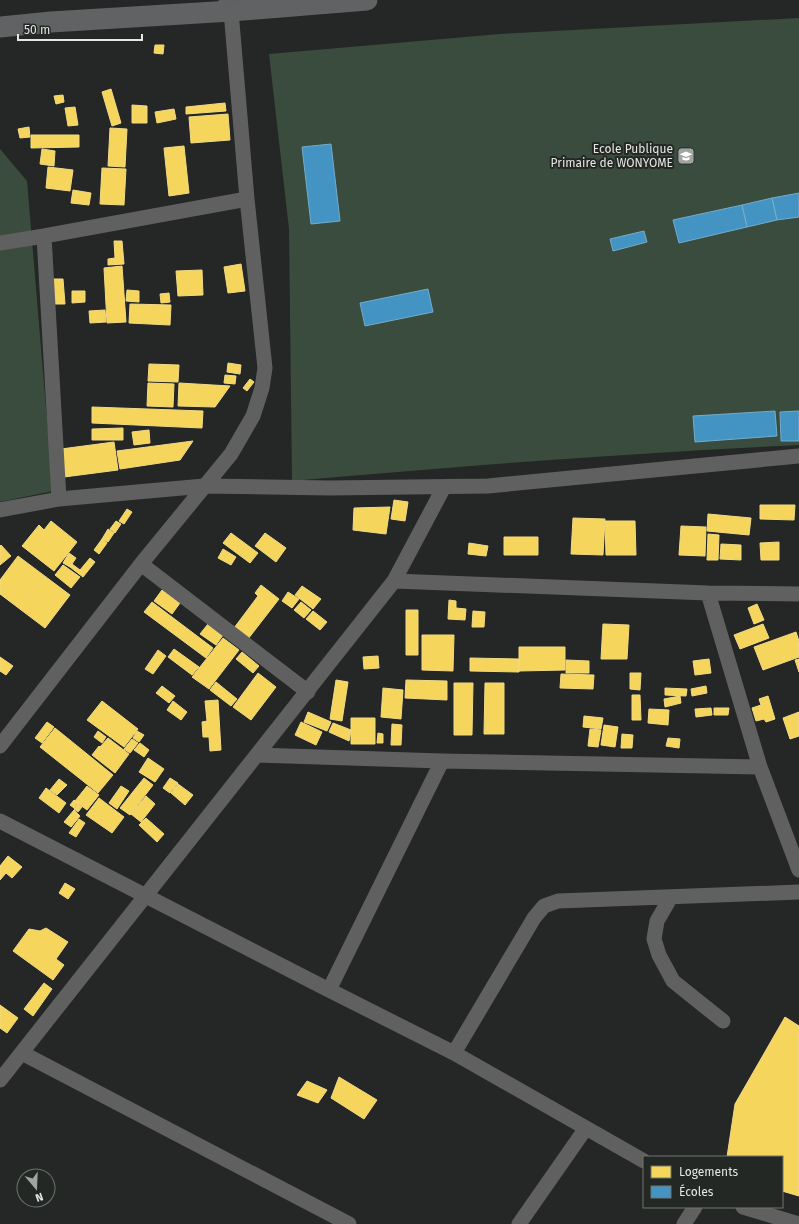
<svg xmlns="http://www.w3.org/2000/svg" width="799" height="1224" font-family="'Fira Sans',sans-serif">
  <rect width="100%" height="100%" fill="#242725"/>
  <path fill="#3a4c3d" d="M 799,18 L 799,445 C 630,453 460,466 292,481 L 289,229 L 269,54 L 500,34 Z
    M 0,149 L 27,181 L 53,491 L 0,502 Z"/>
  <path fill="#f6d55c" stroke="#f1da85" d="M 155,45 L 164,45 L 163,54 L 154,53 Z
    M 111,89 L 121,123 L 112,126 L 102,92 Z
    M 63,95 L 64,102 L 56,104 L 54,96 Z
    M 225,103 L 226,111 L 186,114 L 186,107 Z
    M 132,105 L 147,106 L 147,123 L 132,123 Z
    M 75,107 L 78,125 L 68,126 L 65,108 Z
    M 174,109 L 176,119 L 157,123 L 155,112 Z
    M 228,114 L 230,140 L 191,143 L 189,117 Z
    M 29,127 L 30,137 L 20,138 L 18,129 Z
    M 110,128 L 127,129 L 125,167 L 108,166 Z
    M 31,135 L 79,135 L 79,147 L 31,148 Z
    M 184,146 L 189,193 L 169,196 L 164,148 Z
    M 42,149 L 55,151 L 54,166 L 40,164 Z
    M 48,167 L 73,170 L 70,191 L 46,188 Z
    M 102,168 L 126,169 L 124,205 L 100,204 Z
    M 73,190 L 91,193 L 89,205 L 71,203 Z
    M 114,241 L 122,241 L 124,264 L 108,265 L 108,259 L 115,258 Z
    M 241,264 L 245,291 L 228,293 L 224,267 Z
    M 122,266 L 126,322 L 107,323 L 104,268 Z
    M 202,270 L 203,295 L 178,296 L 176,271 Z
    M 53,279 L 63,279 L 65,304 L 54,304 Z
    M 127,290 L 139,291 L 139,302 L 126,301 Z
    M 72,291 L 85,291 L 85,302 L 72,303 Z
    M 169,293 L 170,302 L 161,303 L 160,294 Z
    M 130,304 L 171,305 L 170,325 L 129,323 Z
    M 105,310 L 106,322 L 90,323 L 89,311 Z
    M 228,363 L 241,365 L 240,374 L 227,372 Z
    M 149,364 L 179,365 L 178,382 L 148,381 Z
    M 225,375 L 236,376 L 235,384 L 224,383 Z
    M 250,379 L 254,382 L 247,391 L 243,388 Z
    M 148,383 L 174,384 L 173,407 L 147,406 Z
    M 179,383 L 230,386 L 215,407 L 178,406 Z
    M 92,407 L 203,411 L 202,428 L 92,423 Z
    M 123,428 L 123,440 L 92,440 L 92,429 Z
    M 149,430 L 150,443 L 134,445 L 132,432 Z
    M 193,441 L 180,460 L 120,469 L 117,451 Z
    M 114,442 L 118,470 L 64,477 L 61,449 Z
    M 394,500 L 408,502 L 405,521 L 391,519 Z
    M 760,505 L 795,505 L 794,520 L 760,519 Z
    M 390,507 L 386,534 L 353,530 L 354,508 Z
    M 127,509 L 132,512 L 124,524 L 119,521 Z
    M 708,514 L 751,518 L 749,535 L 707,531 Z
    M 573,518 L 605,519 L 603,555 L 571,554 Z
    M 51,521 L 77,542 L 54,571 L 22,546 L 39,525 L 44,530 Z
    M 116,521 L 121,524 L 115,533 L 110,529 Z
    M 605,521 L 635,521 L 636,555 L 606,555 Z
    M 681,526 L 706,527 L 705,556 L 679,555 Z
    M 108,529 L 114,533 L 108,542 L 102,539 Z
    M 231,533 L 258,553 L 250,563 L 223,543 Z
    M 265,533 L 286,548 L 276,562 L 255,546 Z
    M 708,534 L 719,535 L 718,560 L 707,560 Z
    M 504,537 L 538,537 L 538,555 L 504,555 Z
    M 102,539 L 107,543 L 99,554 L 94,550 Z
    M 779,542 L 779,560 L 761,560 L 760,543 Z
    M 469,543 L 488,546 L 486,556 L 468,554 Z
    M 721,544 L 741,545 L 741,560 L 720,559 Z
    M 1,545 L 11,556 L 0,565 L 0,546 Z
    M 223,549 L 236,557 L 231,565 L 218,558 Z
    M 69,553 L 76,558 L 70,567 L 63,563 Z
    M 18,556 L 70,595 L 45,628 L 0,594 L 0,580 Z
    M 90,558 L 95,562 L 83,577 L 70,567 L 72,564 L 80,570 Z
    M 63,565 L 80,577 L 71,588 L 55,575 Z
    M 261,585 L 279,599 L 248,639 L 234,628 L 258,596 L 255,593 Z
    M 302,586 L 321,599 L 313,609 L 295,595 Z
    M 162,590 L 180,603 L 172,614 L 154,601 Z
    M 288,592 L 299,599 L 292,608 L 282,601 Z
    M 449,600 L 456,601 L 456,608 L 466,609 L 465,620 L 448,619 Z
    M 152,602 L 213,648 L 206,658 L 144,612 Z
    M 301,602 L 311,610 L 304,618 L 294,610 Z
    M 757,604 L 764,620 L 754,624 L 748,608 Z
    M 406,610 L 418,610 L 418,655 L 406,655 Z
    M 313,611 L 327,622 L 320,630 L 306,619 Z
    M 473,611 L 485,612 L 484,627 L 472,627 Z
    M 208,624 L 223,635 L 216,645 L 200,634 Z
    M 603,624 L 629,625 L 627,659 L 601,659 Z
    M 763,624 L 769,638 L 740,649 L 734,635 Z
    M 796,632 L 799,641 L 799,657 L 763,670 L 754,647 Z
    M 422,635 L 454,635 L 453,671 L 422,670 Z
    M 223,638 L 239,650 L 209,689 L 192,677 Z
    M 519,647 L 565,647 L 565,670 L 519,671 Z
    M 174,649 L 199,667 L 192,675 L 168,657 Z
    M 158,650 L 166,656 L 153,674 L 145,669 Z
    M 242,652 L 259,666 L 253,673 L 236,659 Z
    M 378,656 L 379,668 L 364,669 L 363,657 Z
    M 0,657 L 13,666 L 6,675 L 0,671 Z
    M 470,658 L 519,659 L 519,672 L 470,671 Z
    M 709,659 L 711,673 L 695,675 L 693,661 Z
    M 799,659 L 799,672 L 795,660 Z
    M 566,660 L 589,661 L 589,673 L 566,673 Z
    M 258,673 L 276,687 L 251,720 L 233,707 Z
    M 630,673 L 641,673 L 640,690 L 630,689 Z
    M 561,674 L 594,675 L 593,689 L 560,688 Z
    M 336,680 L 348,682 L 342,721 L 330,719 Z
    M 406,680 L 447,681 L 447,700 L 405,698 Z
    M 216,682 L 237,699 L 231,706 L 210,690 Z
    M 454,683 L 473,683 L 472,735 L 454,735 Z
    M 485,683 L 504,683 L 504,734 L 484,734 Z
    M 162,686 L 175,696 L 169,703 L 156,693 Z
    M 706,686 L 707,693 L 692,696 L 691,689 Z
    M 383,688 L 403,690 L 401,719 L 381,717 Z
    M 665,688 L 687,689 L 686,696 L 665,695 Z
    M 632,695 L 640,695 L 641,720 L 632,720 Z
    M 680,696 L 681,703 L 665,707 L 664,699 Z
    M 768,696 L 775,719 L 766,722 L 764,719 L 756,721 L 752,708 L 761,705 L 759,699 Z
    M 218,700 L 221,750 L 210,751 L 209,737 L 203,737 L 202,722 L 207,721 L 205,701 Z
    M 102,701 L 138,729 L 124,747 L 87,720 Z
    M 173,701 L 187,712 L 181,720 L 167,710 Z
    M 711,708 L 712,715 L 696,717 L 695,709 Z
    M 714,708 L 729,708 L 728,715 L 714,715 Z
    M 649,709 L 669,710 L 668,725 L 648,723 Z
    M 308,712 L 331,722 L 327,731 L 304,722 Z
    M 799,712 L 799,736 L 790,739 L 783,718 Z
    M 584,716 L 603,718 L 601,729 L 583,727 Z
    M 351,718 L 375,718 L 375,744 L 351,744 Z
    M 47,722 L 54,727 L 42,743 L 35,738 Z
    M 301,722 L 322,732 L 316,745 L 295,735 Z
    M 333,723 L 351,730 L 349,741 L 329,732 Z
    M 392,724 L 402,725 L 401,745 L 391,745 Z
    M 604,725 L 618,727 L 615,747 L 601,745 Z
    M 55,728 L 113,775 L 98,793 L 40,747 Z
    M 590,729 L 601,730 L 598,747 L 588,746 Z
    M 98,731 L 106,737 L 102,743 L 94,737 Z
    M 137,731 L 144,735 L 139,742 L 133,738 Z
    M 378,733 L 383,734 L 383,743 L 377,743 Z
    M 622,734 L 633,735 L 632,748 L 621,748 Z
    M 108,738 L 129,754 L 115,773 L 92,755 L 99,746 L 100,747 Z
    M 668,738 L 680,739 L 679,748 L 666,746 Z
    M 132,739 L 138,743 L 130,753 L 124,749 Z
    M 140,743 L 149,750 L 144,757 L 134,750 Z
    M 148,758 L 164,769 L 155,782 L 139,772 Z
    M 144,778 L 153,785 L 130,815 L 120,808 Z
    M 170,778 L 178,783 L 170,793 L 163,788 Z
    M 59,779 L 67,785 L 57,795 L 50,790 Z
    M 178,784 L 193,795 L 185,805 L 171,793 Z
    M 87,786 L 99,795 L 87,810 L 75,801 Z
    M 121,786 L 129,791 L 117,809 L 109,803 Z
    M 46,788 L 66,803 L 59,813 L 39,798 Z
    M 146,796 L 155,804 L 141,822 L 131,814 Z
    M 99,798 L 124,817 L 112,833 L 86,815 Z
    M 74,800 L 78,803 L 74,808 L 70,805 Z
    M 78,804 L 82,807 L 78,812 L 74,809 Z
    M 74,810 L 80,816 L 71,827 L 64,822 Z
    M 146,818 L 164,834 L 157,842 L 139,825 Z
    M 79,819 L 85,823 L 76,837 L 69,833 Z
    M 8,856 L 22,867 L 12,878 L 6,873 L 0,880 L 0,866 Z
    M 65,883 L 75,889 L 68,899 L 59,893 Z
    M 46,928 L 68,942 L 56,959 L 64,965 L 53,980 L 13,951 L 29,929 L 40,931 Z
    M 44,983 L 52,989 L 33,1016 L 24,1009 Z
    M 0,1005 L 18,1018 L 7,1033 L 0,1028 Z
    M 785,1017 L 799,1026 L 799,1196 L 782,1191 L 782,1157 L 727,1157 L 735,1104 Z
    M 339,1077 L 377,1100 L 364,1119 L 331,1098 Z
    M 307,1081 L 327,1090 L 318,1103 L 297,1095 Z"/>
  <path fill="#4393c3" stroke="#73accd" d="M 331,144 L 340,221 L 311,224 L 302,147 Z
    M 799,193 L 799,217 L 777,220 L 772,198 Z
    M 772,198 L 777,220 L 747,227 L 742,205 Z
    M 742,205 L 747,227 L 679,243 L 673,220 Z
    M 644,231 L 647,242 L 613,251 L 610,239 Z
    M 428,289 L 433,312 L 365,326 L 360,303 Z
    M 775,411 L 777,436 L 695,442 L 693,416 Z
    M 799,411 L 799,441 L 781,441 L 780,412 Z"/>
  <g fill="none" stroke-linecap="round" stroke-linejoin="round">
    <path stroke="#606060" stroke-width="15" d="M 44,236 L 59,499
      M 0,243 L 44,236 L 247,199
      M 0,510 L 59,499 L 204,486 L 330,488 L 488,486 L 799,456
      M 141,564 L 308,692
      M 394,581 L 708,593 L 799,594
      M 708,593 L 760,767 L 799,870
      M 0,746 L 141,564 L 231,454 L 253,416 L 262,388 L 265,368 L 247,199 L 231,11 L 226,0
      M 257,755 L 442,761 L 760,767
      M 0,821 L 329,990 L 454,1053 L 644,1161
      M 671,897 L 657,921 L 654,939 L 659,955 L 673,981 L 723,1021
      M 329,990 L 442,761
      M 22,1053 L 349,1224
      M 454,1053 L 534,918 L 544,906 L 558,901 L 799,892
      M 0,1080 L 394,581 L 444,487
      M 743,1207 L 799,1224
      M 519,1224 L 586,1128
      M 684,1224 L 695,1207"/>
    <path stroke="#616263" stroke-width="21" d="M 0,27 L 51,22 L 231,11 L 367,0"/>
  </g>
  <defs>
    <g id="school-square" transform="scale(0.9)"><rect x="-9" y="-9" width="18" height="18" rx="4" fill="#a1a4a1" stroke="#232824"/><path d="M0-5L7-2L0 1L-7-2ZM-4 1L0 2.5L4 1V4Q0 6-4 4Z" fill="#fff"/></g>
  </defs>
  <g fill-rule="evenodd">
    <use href="#school-square" x="686" y="156"/>
  </g>
  <g text-anchor="middle" dominant-baseline="central" stroke-width="4" stroke-linejoin="round" paint-order="stroke">
    <g font-size="12" fill="#e4e7e4" stroke="#232824" text-anchor="end">
      <text x="673" y="149">Ecole Publique<tspan x="673" dy="14">Primaire de WONYOME</tspan></text>
    </g>
  </g>
  <rect x="643" y="1156" width="140" height="52" fill="#232824" stroke="#707471"/>
  <rect x="651" y="1166" width="20" height="12" fill="#f6d55c" stroke="#707471"/>
  <text x="679" y="1176" font-size="12" fill="#e4e7e4">Logements</text>
  <rect x="651" y="1186" width="20" height="12" fill="#4393c3" stroke="#707471"/>
  <text x="679" y="1196" font-size="12" fill="#e4e7e4">Écoles</text>
  <g transform="translate(36 1188) rotate(161)"><circle r="19" fill="#232824" stroke="#707471"/>
  <path d="M0-3L7 15L0 10L-7 15Z" fill="#a1a4a1"/>
  <text y="-6" font-size="11" font-weight="bold" text-anchor="middle" fill="#e4e7e4">N</text>
  </g>
  <path d="M18 34v6h124v-6" fill="none" stroke="#e4e7e4" stroke-width="2"/>
  <text x="24" y="34" font-size="12" fill="#e4e7e4" stroke="#232824" stroke-width="3" paint-order="stroke">50 m</text>
</svg>
